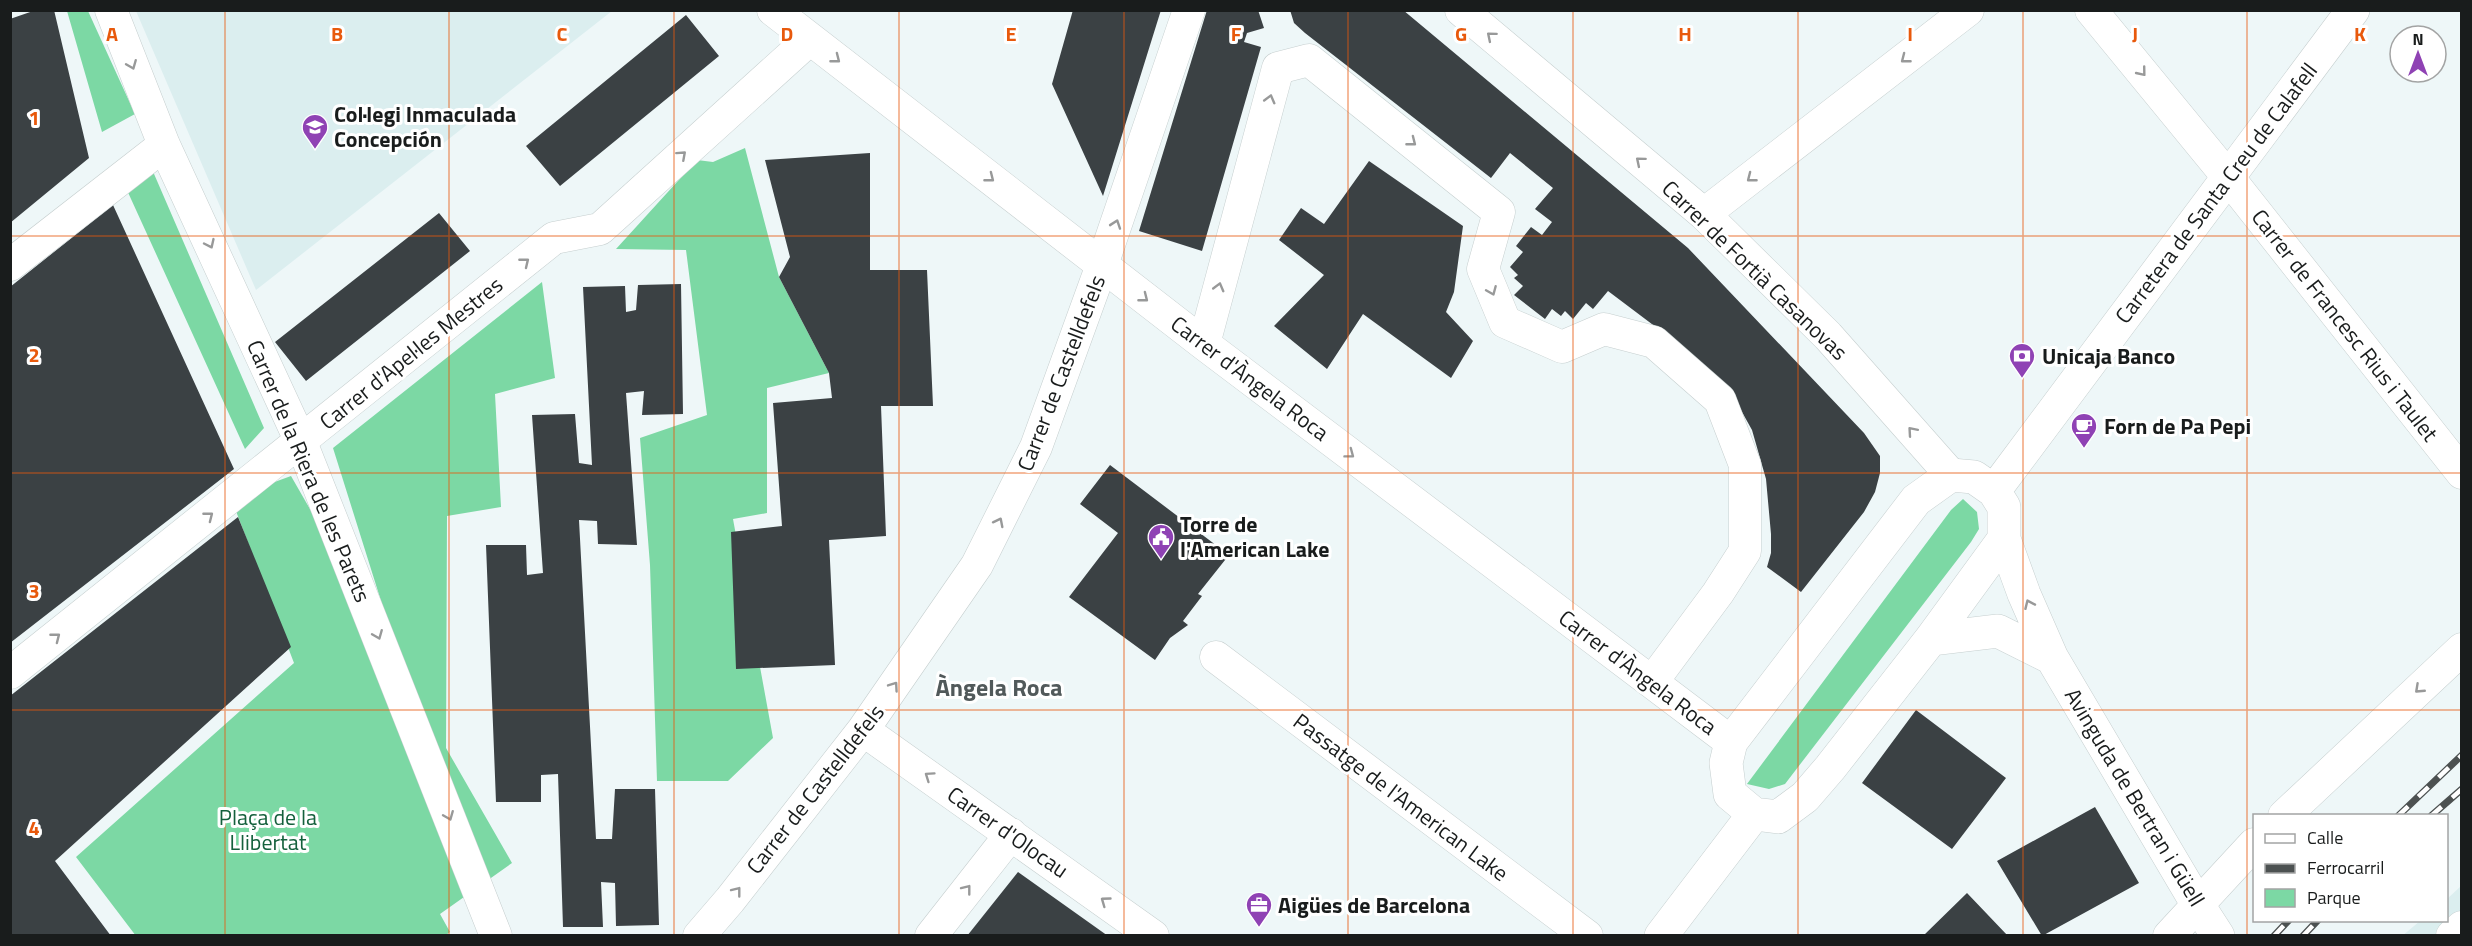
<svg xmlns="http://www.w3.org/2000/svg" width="2472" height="946" font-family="'Titillium Web',sans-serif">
  <rect width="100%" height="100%" fill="#eef7f8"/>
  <path fill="#dbeeef" d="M 136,11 L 612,11 L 256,290 Z
    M 2461,886 L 2461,935 L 2402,936 L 2420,921 L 2446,920 L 2447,899 Z"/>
  <path fill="#7cd8a4" d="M 67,11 L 88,11 L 135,114 L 102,132 Z
    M 745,148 L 779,277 L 829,373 L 767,388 L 767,513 L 733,519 L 773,738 L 728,781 L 657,781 L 650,565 L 640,438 L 707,415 L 686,250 L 616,249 L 697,160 L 713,162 Z
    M 148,160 L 264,428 L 245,449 L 126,188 Z
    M 542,282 L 555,378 L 495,394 L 501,507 L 447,516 L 446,748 L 512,863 L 440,914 L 450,932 L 446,935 L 136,936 L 76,857 L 294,663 L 231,498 L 291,476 L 403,671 L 333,448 Z
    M 1963,499 L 1977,512 L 1979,529 L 1971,542 L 1785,784 L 1769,789 L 1747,784 L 1951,510 Z"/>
  <path fill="#3b4144" d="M 36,10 L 54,10 L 89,158 L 10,223 L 10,19 Z
    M 1073,10 L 1161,10 L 1103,196 L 1052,84 Z
    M 1207,10 L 1258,10 L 1264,28 L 1247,33 L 1244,42 L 1261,47 L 1202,251 L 1139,231 Z
    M 1290,10 L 1403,10 L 1688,248 L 1864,433 L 1880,456 L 1880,473 L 1875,492 L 1864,512 L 1801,592 L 1767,567 L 1771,553 L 1771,534 L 1766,479 L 1752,430 L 1732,394 L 1718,378 L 1689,352 L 1608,291 L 1593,309 L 1586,303 L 1573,319 L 1565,311 L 1561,316 L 1552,309 L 1545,319 L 1514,295 L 1523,286 L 1514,278 L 1518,275 L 1510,267 L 1523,252 L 1516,246 L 1531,227 L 1542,235 L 1552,222 L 1535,209 L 1553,188 L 1510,153 L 1491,178 L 1305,33 L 1294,23 Z
    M 686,15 L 719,56 L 560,186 L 526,146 Z
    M 870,153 L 870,270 L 927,270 L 933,406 L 881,406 L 886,536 L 829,540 L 835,665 L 736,669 L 731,532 L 782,526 L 773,403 L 832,398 L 829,373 L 779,277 L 790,257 L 765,160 Z
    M 1369,161 L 1463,226 L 1454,292 L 1446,312 L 1473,341 L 1451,378 L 1363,314 L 1327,369 L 1274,326 L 1324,275 L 1279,240 L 1301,208 L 1324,224 Z
    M 113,205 L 234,469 L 10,643 L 10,287 Z
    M 439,213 L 470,251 L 306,381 L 275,342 Z
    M 681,284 L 683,414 L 642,415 L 644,391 L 626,393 L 637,545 L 598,544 L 597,521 L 579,520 L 596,839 L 612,839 L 615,789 L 655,789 L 659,925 L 616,926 L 615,883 L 601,882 L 603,927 L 563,927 L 558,774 L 541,775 L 541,802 L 496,802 L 486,545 L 526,545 L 527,575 L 543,573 L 532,415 L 575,414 L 579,463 L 592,465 L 583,287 L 625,286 L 626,312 L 636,310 L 638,285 Z
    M 1110,465 L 1229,555 L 1198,594 L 1202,596 L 1183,621 L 1188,625 L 1170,638 L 1155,660 L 1069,597 L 1118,533 L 1080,504 Z
    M 238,517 L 291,647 L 55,861 L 111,936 L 10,936 L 10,696 Z
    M 1916,710 L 2006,778 L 1952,849 L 1862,783 Z
    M 2095,807 L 2139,883 L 2042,936 L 1997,861 Z
    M 1018,872 L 1108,936 L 967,936 Z
    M 1967,893 L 2008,936 L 1923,936 Z"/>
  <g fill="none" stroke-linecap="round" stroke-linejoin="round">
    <g stroke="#c6cfcf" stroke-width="33">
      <path id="minor" d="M 111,10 L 164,145 L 301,442 L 496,936
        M 773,10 L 1204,344 L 1731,742
        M 1461,10 L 1704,214 L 1828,336 L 1951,475
        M 2091,10 L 2228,177 L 2462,473
        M 1704,214 L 1968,10
        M 10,265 L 164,145
        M 1204,344 L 1278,68 L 1309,60 L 1499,212 L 1483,269 L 1505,322 L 1562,347 L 1604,329 L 1654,342 L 1720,400 L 1745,465 L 1745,551 L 1718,593 L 1652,682
        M 1216,657 L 1587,936
        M 10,673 L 554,238 L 600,229 L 810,39
        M 863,730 L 1153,936
        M 2284,816 L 2462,649
        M 699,936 L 730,900 L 863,730 L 977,565 L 1036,447 L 1102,265 L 1189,10
        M 931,936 L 1011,834
        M 2169,936 L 2254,844
        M 2452,936 L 2462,927"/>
    </g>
    <g stroke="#c6cfcf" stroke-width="34">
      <path id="tertiary" d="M 1951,475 L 1974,477 L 1994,491 L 2004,507 L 2004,539 L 1931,639 L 1830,768 L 1805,797 L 1778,817 L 1754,814 L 1730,794 L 1726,763 L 1731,742 L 1916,500 Z
        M 1994,491 L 2353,10
        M 2004,539 L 2024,594 L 2052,658 L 2198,905 L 2218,936
        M 1931,639 L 1998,631 L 2052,658
        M 1661,936 L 1754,814"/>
    </g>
    <use href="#minor" stroke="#fff" stroke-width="32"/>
    <use href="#tertiary" stroke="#fff" stroke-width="33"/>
    <g stroke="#4c5151" stroke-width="7">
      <path id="rail" d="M 2398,816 L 2462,755
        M 2431,816 L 2462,789
        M 2274,936 L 2289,920
        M 2303,936 L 2318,920"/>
    </g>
    <use href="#rail" stroke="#fff" stroke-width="4.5" stroke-dasharray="14" stroke-linecap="butt"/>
  </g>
  <defs><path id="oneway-chevron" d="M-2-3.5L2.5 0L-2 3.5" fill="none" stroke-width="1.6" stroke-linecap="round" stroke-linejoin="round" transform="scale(1.5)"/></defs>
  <g stroke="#989999">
    <use href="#oneway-chevron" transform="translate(1491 36) rotate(-140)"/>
    <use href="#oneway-chevron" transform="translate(836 59) rotate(38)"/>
    <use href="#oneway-chevron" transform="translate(1905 59) rotate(142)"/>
    <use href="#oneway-chevron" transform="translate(132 65) rotate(68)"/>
    <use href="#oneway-chevron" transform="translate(2142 72) rotate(51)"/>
    <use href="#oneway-chevron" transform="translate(1270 99) rotate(-75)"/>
    <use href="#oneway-chevron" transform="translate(1412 142) rotate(38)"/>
    <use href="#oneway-chevron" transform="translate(682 155) rotate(-42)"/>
    <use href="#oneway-chevron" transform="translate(1640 161) rotate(-140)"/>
    <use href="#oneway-chevron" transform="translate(990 178) rotate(38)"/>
    <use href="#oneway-chevron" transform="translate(1751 178) rotate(142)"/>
    <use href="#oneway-chevron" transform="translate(1116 224) rotate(-71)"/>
    <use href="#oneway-chevron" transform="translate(210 244) rotate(65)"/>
    <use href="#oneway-chevron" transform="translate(525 262) rotate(-39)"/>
    <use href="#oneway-chevron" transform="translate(1219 287) rotate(-75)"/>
    <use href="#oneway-chevron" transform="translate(1492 291) rotate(67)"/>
    <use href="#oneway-chevron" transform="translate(1144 298) rotate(38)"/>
    <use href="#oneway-chevron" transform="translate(1912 431) rotate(-131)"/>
    <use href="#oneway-chevron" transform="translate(1350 454) rotate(37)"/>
    <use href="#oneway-chevron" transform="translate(209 516) rotate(-38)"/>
    <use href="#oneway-chevron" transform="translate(999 522) rotate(-63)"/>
    <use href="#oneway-chevron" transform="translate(2029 604) rotate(-114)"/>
    <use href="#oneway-chevron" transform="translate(378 635) rotate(68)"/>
    <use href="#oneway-chevron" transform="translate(56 637) rotate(-38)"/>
    <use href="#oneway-chevron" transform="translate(894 686) rotate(-55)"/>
    <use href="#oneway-chevron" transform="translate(2419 689) rotate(137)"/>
    <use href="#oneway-chevron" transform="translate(929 776) rotate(-145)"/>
    <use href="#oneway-chevron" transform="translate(449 816) rotate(68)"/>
    <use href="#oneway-chevron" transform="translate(967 889) rotate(-52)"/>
    <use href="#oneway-chevron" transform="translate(737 891) rotate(-52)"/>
    <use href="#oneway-chevron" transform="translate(1105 901) rotate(-144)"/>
  </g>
  <path fill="none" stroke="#e8590c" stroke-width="1.5" stroke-opacity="0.55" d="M 225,10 L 225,936M 449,10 L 449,936M 674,10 L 674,936M 899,10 L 899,936M 1124,10 L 1124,936M 1348,10 L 1348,936M 1573,10 L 1573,936M 1798,10 L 1798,936M 2023,10 L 2023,936M 2247,10 L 2247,936M 10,236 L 2462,236M 10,473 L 2462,473M 10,710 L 2462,710"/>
  <defs>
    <g id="school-pin" transform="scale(1.35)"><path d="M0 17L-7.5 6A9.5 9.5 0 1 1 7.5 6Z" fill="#8f42b4" stroke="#fff"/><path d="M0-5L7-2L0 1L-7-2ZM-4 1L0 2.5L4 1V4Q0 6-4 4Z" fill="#fff"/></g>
    <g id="bank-pin" transform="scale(1.35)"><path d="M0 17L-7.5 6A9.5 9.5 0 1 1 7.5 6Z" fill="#8f42b4" stroke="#fff"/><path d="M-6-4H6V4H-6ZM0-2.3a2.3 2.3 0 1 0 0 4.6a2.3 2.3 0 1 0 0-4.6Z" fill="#fff"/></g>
    <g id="cafe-pin" transform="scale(1.35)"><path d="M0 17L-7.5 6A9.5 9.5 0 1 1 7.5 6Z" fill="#8f42b4" stroke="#fff"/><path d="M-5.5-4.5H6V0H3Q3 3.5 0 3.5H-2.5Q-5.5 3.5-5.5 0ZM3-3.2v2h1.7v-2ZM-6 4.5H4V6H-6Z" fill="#fff"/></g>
    <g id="civic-pin" transform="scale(1.35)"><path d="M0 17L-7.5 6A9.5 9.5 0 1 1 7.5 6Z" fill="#8f42b4" stroke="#fff"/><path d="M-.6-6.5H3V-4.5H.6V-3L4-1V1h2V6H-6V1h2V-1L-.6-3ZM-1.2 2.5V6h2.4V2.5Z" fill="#fff"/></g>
    <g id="office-pin" transform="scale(1.35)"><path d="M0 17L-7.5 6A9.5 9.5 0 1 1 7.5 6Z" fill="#8f42b4" stroke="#fff"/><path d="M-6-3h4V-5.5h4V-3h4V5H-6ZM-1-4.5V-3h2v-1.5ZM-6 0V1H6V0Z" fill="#fff"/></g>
  </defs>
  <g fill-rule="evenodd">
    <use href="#school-pin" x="315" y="127"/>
    <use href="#bank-pin" x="2022" y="356"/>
    <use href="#cafe-pin" x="2084" y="426"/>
    <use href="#civic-pin" x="1161" y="537"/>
    <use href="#office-pin" x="1259" y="905"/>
  </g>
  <g text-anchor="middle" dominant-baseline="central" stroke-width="6" stroke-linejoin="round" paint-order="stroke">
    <g font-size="22" font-weight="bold" fill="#191c1c" stroke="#fff" text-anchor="start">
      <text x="334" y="114">Col·legi Inmaculada<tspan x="334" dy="25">Concepción</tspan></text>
      <text x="2042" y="356">Unicaja Banco</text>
      <text x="2104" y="426">Forn de Pa Pepi</text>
      <text x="1180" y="524">Torre de<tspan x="1180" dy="25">l'American Lake</tspan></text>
      <text x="1278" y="905">Aigües de Barcelona</text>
    </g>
    <g font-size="22" fill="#191c1c" stroke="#fff">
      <text transform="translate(2216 193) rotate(-53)">Carretera de Santa Creu de Calafell</text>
      <text transform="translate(1755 270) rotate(44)">Carrer de Fortià Casanovas</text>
      <text transform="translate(2345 325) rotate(52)">Carrer de Francesc Rius i Taulet</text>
      <text transform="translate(411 353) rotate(-39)">Carrer d'Apel·les Mestres</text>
      <text transform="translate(1061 373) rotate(-69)">Carrer de Castelldefels</text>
      <text transform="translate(1250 378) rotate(37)">Carrer d'Àngela Roca</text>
      <text transform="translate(309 471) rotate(67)">Carrer de la Riera de les Parets</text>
      <text transform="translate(1638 672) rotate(37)">Carrer d'Àngela Roca</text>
      <text transform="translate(815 789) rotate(-52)">Carrer de Castelldefels</text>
      <text transform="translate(1401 797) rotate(37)">Passatge de l'American Lake</text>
      <text transform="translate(2135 797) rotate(59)">Avinguda de Bertran i Güell</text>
      <text transform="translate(1008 832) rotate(35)">Carrer d'Olocau</text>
    </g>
    <g font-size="22" fill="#14603c" stroke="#fff">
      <text x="268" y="817">Plaça de la<tspan x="268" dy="25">Llibertat</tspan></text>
    </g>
    <g font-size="24" font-weight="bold" fill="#51595a" stroke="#fff">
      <text x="999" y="687">Àngela Roca</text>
    </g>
  </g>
  <g font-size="20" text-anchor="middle" font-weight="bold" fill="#e8590c" stroke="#fff" stroke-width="6" stroke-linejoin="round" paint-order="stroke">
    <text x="112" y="41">A</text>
    <text x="337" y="41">B</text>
    <text x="562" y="41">C</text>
    <text x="787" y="41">D</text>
    <text x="1011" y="41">E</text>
    <text x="1236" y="41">F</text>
    <text x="1461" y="41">G</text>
    <text x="1685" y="41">H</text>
    <text x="1910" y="41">I</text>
    <text x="2135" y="41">J</text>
    <text x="2360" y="41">K</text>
    <text x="34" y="125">1</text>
    <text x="34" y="362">2</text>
    <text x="34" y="598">3</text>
    <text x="34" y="835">4</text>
  </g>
  <rect width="2472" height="946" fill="none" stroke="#191c1c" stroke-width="24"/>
  <rect x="2253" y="814" width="195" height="108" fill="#ffffff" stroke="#a3a4a4" stroke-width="1.5"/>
  <rect x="2265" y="834" width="30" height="9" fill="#ffffff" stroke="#a3a4a4" stroke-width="1.5"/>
  <text x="2307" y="844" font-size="18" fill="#191c1c">Calle</text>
  <rect x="2265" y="864" width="30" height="9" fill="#4c5151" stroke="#a3a4a4" stroke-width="1.5"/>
  <text x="2307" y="874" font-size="18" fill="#191c1c">Ferrocarril</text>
  <rect x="2265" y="889" width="30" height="18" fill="#7cd8a4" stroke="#a3a4a4" stroke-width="1.5"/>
  <text x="2307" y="904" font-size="18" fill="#191c1c">Parque</text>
  <g transform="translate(2418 54)"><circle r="28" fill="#ffffff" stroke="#a3a4a4" stroke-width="1.5"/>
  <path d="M0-4.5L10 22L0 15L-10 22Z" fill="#8f42b4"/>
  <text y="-9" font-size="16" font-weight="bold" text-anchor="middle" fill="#191c1c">N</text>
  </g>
</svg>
